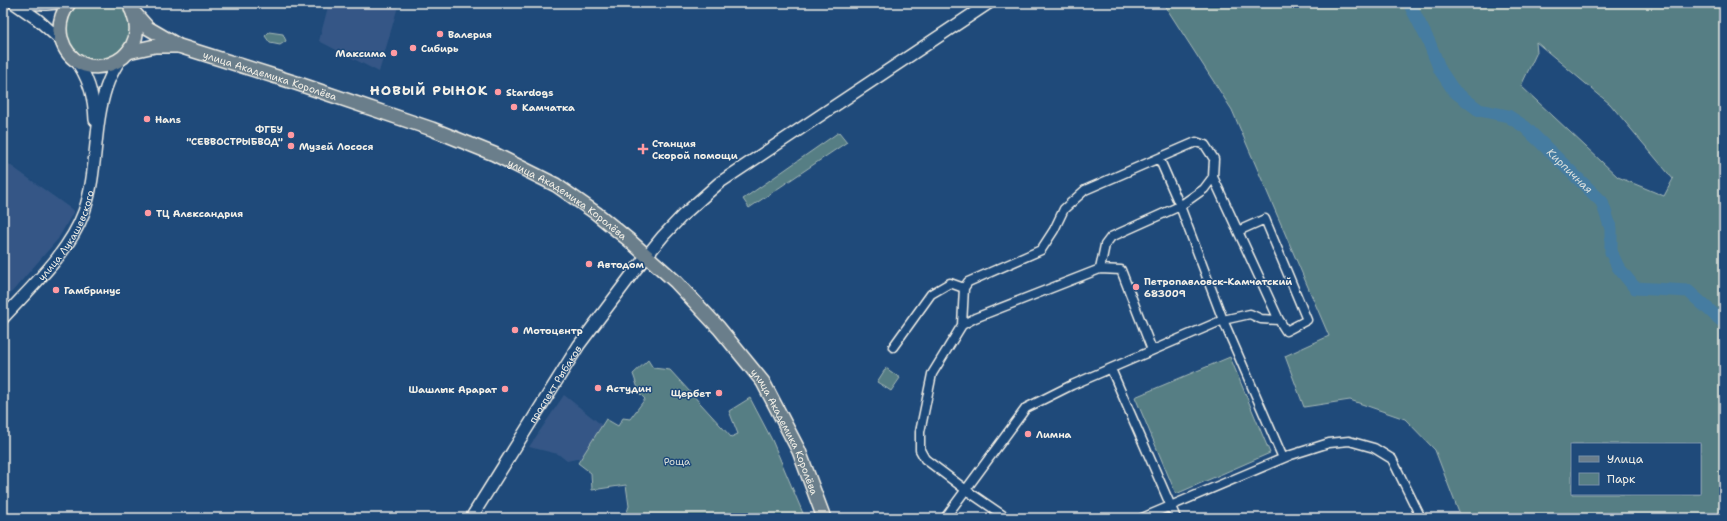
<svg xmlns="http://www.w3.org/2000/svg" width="1727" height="521" font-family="'Shantell Sans',sans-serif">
  <rect width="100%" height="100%" fill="#1f4a7a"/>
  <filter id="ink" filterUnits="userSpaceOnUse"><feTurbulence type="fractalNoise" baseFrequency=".025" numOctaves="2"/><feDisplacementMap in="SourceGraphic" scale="8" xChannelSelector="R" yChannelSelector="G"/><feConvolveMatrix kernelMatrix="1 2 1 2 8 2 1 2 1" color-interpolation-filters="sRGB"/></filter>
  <g filter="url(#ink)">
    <path fill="#345786" d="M 329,3 L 399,3 L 379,72 L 319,41 Z
      M 3,160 L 74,211 L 58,239 L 3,302 L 3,260 L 9,255 L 3,249 Z
      M 564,395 L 603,426 L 581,458 L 567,461 L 558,454 L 529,447 Z"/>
    <path fill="#567e84" stroke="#a5b8b6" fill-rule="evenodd" d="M 75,3 L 119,3 C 129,11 132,22 130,33 C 121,81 50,60 69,17 C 71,12 72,7 75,3 Z
      M 1165,3 L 1724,3 L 1724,518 L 1461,518 L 1435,450 L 1405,419 L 1350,400 L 1304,407 L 1285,356 L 1329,336 L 1232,110 L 1167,9 ZM 1536,42 L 1610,104 L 1673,179 L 1664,196 L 1618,177 L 1521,86 L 1537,52 ZM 1572,444 L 1700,444 L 1700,494 L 1572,494 Z
      M 269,32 L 283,34 L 286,41 L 280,45 L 270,43 L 265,36 Z
      M 839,132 L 847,142 L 749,208 L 743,199 Z
      M 1230,357 L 1270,453 L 1176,494 L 1135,397 Z
      M 648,360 L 653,368 L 670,370 L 731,437 L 738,434 L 729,411 L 750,398 L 772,440 L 805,518 L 625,518 L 629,506 L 626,485 L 592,490 L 591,473 L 578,463 L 606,419 L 618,426 L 623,418 L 630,419 L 645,399 L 640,394 L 633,374 Z
      M 886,368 L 900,378 L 891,391 L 877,382 Z"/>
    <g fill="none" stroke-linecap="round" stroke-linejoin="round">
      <path stroke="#457ca1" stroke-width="13" id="s1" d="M 1409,3 L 1429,42 L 1440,70 L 1454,91 L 1479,110 L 1508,116 L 1525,127 L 1602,202 L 1611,229 L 1611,252 L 1618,267 L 1635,288 L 1688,291 L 1724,323"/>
      <g stroke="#f4f1e8" stroke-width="11">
        <path id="minor" d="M 1159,158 L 1180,206 L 1223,320 L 1283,458
          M 1238,231 L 1265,219 L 1307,320 L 1286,331 L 1279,320
          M 962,325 L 964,288 L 968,282 L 1041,250 L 1054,230 L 1064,209 L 1085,190 L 1196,142 L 1205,145 L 1214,159 L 1213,177 L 1204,189 L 1180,206 L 1111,237 L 1105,245 L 1100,269
          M 893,347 L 931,294 L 950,283 L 964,288
          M 1111,369 L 1176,518
          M 945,518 L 1026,408 L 1072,385 L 1223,320 L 1250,314 L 1261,319 L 1279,320 L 1213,177
          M 1007,518 L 966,490 L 925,459 L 920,450 L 920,432 L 932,374 L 962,325 L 975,318 L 1100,269 L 1121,270 L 1152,350
          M 1142,518 L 1291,455 L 1329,443 L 1349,441 L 1374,448 L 1392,459 L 1421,518"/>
      </g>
      <g stroke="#f4f1e8" stroke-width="14">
        <g id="secondary">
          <path d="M 14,3 L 37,19 L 63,42"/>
          <path d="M 20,3 L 46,4 L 57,3"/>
          <path d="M 74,58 C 89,77 94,97 95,120"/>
          <path id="s2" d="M 3,318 C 32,286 69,253 84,212 C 98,172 93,128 106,88 C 109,79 114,69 119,61"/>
          <path id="s3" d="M 471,518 L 579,345 L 636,269 L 663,236 L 683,215 L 719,183 L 989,3"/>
        </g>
      </g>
      <g stroke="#f4f1e8" stroke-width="16">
        <g id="primary">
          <path d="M 69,3 C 61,14 58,25 61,38 C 76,91 153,63 133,13"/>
          <path id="s4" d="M 131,9 L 148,28 L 179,46 L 296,83 L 432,129 L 494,154 L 556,185 L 596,213 L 629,240 L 676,282 L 719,328 L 763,382 L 799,451 L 824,518"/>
          <path d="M 128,52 L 155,46 L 178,46"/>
        </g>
      </g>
      <use href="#minor" stroke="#1f4a7a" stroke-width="8"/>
      <use href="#secondary" stroke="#1f4a7a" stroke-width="11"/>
      <use href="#primary" stroke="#6b7e8b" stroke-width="13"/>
    </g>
  </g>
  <g fill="#ff9aa2" stroke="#1f4a7a" stroke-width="1.5">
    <circle cx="440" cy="34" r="4"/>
    <circle cx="413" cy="48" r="4"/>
    <circle cx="394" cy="53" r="4"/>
    <circle cx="498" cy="92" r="4"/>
    <circle cx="514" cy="107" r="4"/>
    <circle cx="147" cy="119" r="4"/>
    <circle cx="291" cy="135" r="4"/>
    <circle cx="291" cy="146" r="4"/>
    <path d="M641 143h4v4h4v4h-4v4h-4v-4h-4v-4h4z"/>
    <circle cx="148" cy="213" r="4"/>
    <circle cx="589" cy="264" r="4"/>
    <circle cx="1136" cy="287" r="4"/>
    <circle cx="56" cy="290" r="4"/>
    <circle cx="515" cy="330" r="4"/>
    <circle cx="598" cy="388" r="4"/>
    <circle cx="505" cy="389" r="4"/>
    <circle cx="719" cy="393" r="4"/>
    <circle cx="1028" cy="434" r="4"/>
  </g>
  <g text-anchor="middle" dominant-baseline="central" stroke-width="3" stroke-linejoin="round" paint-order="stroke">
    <g font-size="10" font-weight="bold" fill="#f4f1e8" stroke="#1f4a7a" text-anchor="start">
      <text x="448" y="34">Валерия</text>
      <text x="421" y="48">Сибирь</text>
      <text x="386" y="53" text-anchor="end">Максима</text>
      <text x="506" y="92">Stardogs</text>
      <text x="522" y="107">Камчатка</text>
      <text x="155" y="119">Hans</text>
      <text x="283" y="129" text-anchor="end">ФГБУ<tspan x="283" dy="12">"СЕВВОСТРЫБВОД"</tspan></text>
      <text x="652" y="143">Станция<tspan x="652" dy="12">Скорой помощи</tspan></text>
      <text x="299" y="146">Музей Лосося</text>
      <text x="156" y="213">ТЦ Александрия</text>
      <text x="597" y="264">Автодом</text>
      <text x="1144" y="281">Петропавловск-Камчатский<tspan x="1144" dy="12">683009</tspan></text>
      <text x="64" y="290">Гамбринус</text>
      <text x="523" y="330">Мотоцентр</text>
      <text x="606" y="388">Астудин</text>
      <text x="497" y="389" text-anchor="end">Шашлык Арарат</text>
      <text x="711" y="393" text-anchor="end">Щербет</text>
      <text x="1036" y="434">Лимна</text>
    </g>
    <g font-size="10" fill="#f4f1e8" stroke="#1f4a7a">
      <text stroke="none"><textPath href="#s4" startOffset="157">улица Академика Королёва</textPath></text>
      <text stroke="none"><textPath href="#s4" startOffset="481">улица Академика Королёва</textPath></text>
      <text stroke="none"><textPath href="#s2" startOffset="105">улица Лукашевского</textPath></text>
      <text stroke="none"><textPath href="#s3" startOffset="158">проспект Рыбаков</textPath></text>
      <text stroke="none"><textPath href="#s4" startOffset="805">улица Академика Королёва</textPath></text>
    </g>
    <g font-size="10" fill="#dce0d9" stroke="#1f4a7a">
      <text x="677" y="461">Роща</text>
    </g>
    <g font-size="11" font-style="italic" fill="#dadfdd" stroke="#1f4a7a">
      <text stroke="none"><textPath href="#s1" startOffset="243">Кирпичная</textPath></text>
    </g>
    <g font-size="14" font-weight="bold" letter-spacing="1" fill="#f4f1e8" stroke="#1f4a7a">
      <text x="429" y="90">НОВЫЙ РЫНОК</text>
    </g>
  </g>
  <rect width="1727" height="521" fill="none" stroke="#1f4a7a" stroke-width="16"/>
  <rect x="8" y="8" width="1711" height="505" fill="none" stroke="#f4f1e8" stroke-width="1.5" filter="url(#ink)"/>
  <rect x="1571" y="443" width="130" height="52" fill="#1f4a7a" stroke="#748da6"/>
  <rect x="1579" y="456" width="20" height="6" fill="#6b7e8b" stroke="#748da6"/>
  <text x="1607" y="463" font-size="12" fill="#f4f1e8">Улица</text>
  <rect x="1579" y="473" width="20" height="12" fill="#567e84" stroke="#748da6"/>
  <text x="1607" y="483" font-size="12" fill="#f4f1e8">Парк</text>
</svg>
